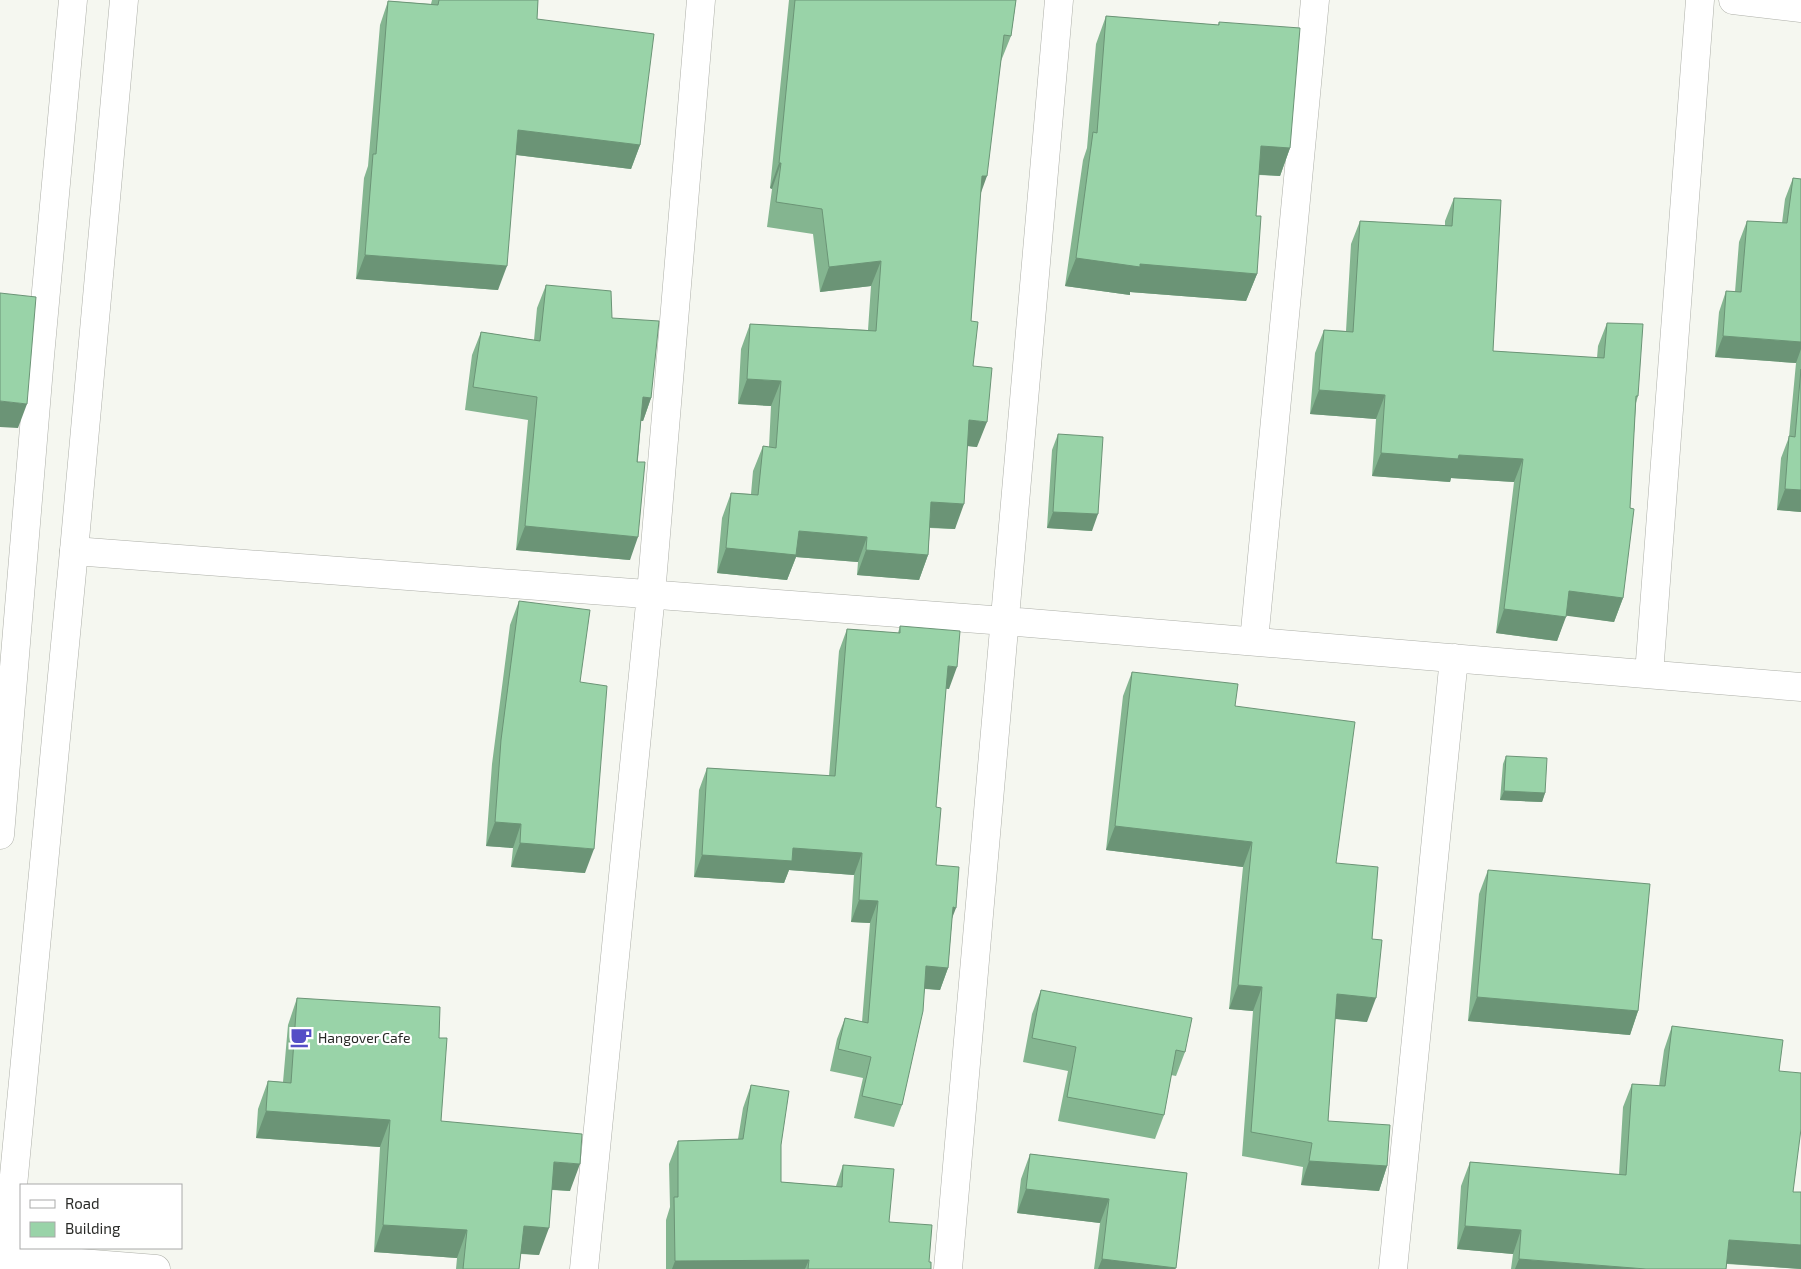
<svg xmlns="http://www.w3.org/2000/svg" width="1801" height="1269" font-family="'Exo 2',sans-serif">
  <rect width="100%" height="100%" fill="#f5f7f0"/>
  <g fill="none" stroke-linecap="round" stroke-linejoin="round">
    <g stroke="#adafa8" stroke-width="29">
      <path id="minor" d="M 1733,0 L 1801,8
        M 74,551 L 1005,621 L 1801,687
        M 1254,641 L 1315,0
        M 1649,674 L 1700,0
        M 5,1257 L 156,1269
        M 584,1269 L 651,594 L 701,0
        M 948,1269 L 1059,0
        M 1393,1269 L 1454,658"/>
    </g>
    <g stroke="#adafa8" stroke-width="29">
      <path id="tertiary" d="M 0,835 L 40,356 L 73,0
        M 5,1269 L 74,551 L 124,0"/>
    </g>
    <use href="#minor" stroke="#fff" stroke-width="28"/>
    <use href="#tertiary" stroke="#fff" stroke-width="28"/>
  </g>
  <path fill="#84b590" d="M 432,0 L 538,0 L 537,19 L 640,145 L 631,169 L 516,155 L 498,290 L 356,279 L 364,178 L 368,166 L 380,25 L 388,1 L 431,4 Z
    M 789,0 L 1016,0 L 1011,36 L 1001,61 L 980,194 L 971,321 L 977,447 L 967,446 L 955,529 L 930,528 L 928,555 L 919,580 L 857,575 L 858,562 L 796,557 L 787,580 L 717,573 L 722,518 L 731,493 L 751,494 L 753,471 L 763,446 L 769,447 L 771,406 L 738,404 L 741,349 L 750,324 L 868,330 L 871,286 L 820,292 L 813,234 L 767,227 L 772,189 L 770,188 Z
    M 1106,16 L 1218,25 L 1219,22 L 1290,148 L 1280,176 L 1259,175 L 1256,216 L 1257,274 L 1246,301 L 1130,292 L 1130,295 L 1065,286 L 1083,160 L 1087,148 L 1096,44 Z
    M 1793,178 L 1801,179 L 1801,512 L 1777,510 L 1781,458 L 1789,437 L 1796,363 L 1715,357 L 1719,312 L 1726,291 L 1735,292 L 1739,242 L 1747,221 L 1782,223 L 1785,199 Z
    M 1454,198 L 1493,351 L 1597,358 L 1598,346 L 1607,323 L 1638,396 L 1636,403 L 1623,598 L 1614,622 L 1566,615 L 1557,641 L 1496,633 L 1514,482 L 1451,478 L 1450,482 L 1372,476 L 1376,419 L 1310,414 L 1315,353 L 1324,330 L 1346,331 L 1351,244 L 1360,221 L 1445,226 L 1445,221 Z
    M 546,285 L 612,318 L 651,398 L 643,421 L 641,421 L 630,560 L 516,550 L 528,420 L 465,410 L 472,355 L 481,332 L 534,340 L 537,308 Z
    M 1058,434 L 1092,531 L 1047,528 L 1052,450 Z
    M 519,601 L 580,682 L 585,873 L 511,867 L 513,848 L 486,846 L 492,764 L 510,625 Z
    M 900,626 L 949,689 L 946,688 L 936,807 L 936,865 L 952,920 L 948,968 L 940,990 L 925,989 L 902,1105 L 894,1127 L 854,1118 L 863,1078 L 830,1071 L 837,1039 L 845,1018 L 862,1022 L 870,923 L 851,922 L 854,875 L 789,870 L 784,883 L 694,877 L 699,790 L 707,768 L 829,776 L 839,651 L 847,629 L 898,633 Z
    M 1132,672 L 1235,706 L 1336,863 L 1372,939 L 1367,1022 L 1335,1019 L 1328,1121 L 1387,1166 L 1379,1191 L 1301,1185 L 1303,1167 L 1242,1156 L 1253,1011 L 1229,1009 L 1243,867 L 1106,850 L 1123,696 Z
    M 1506,756 L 1545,793 L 1542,802 L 1500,800 L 1503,764 Z
    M 1488,870 L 1638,1011 L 1630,1035 L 1468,1021 L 1479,894 Z
    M 1041,990 L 1185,1052 L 1176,1076 L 1171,1075 L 1164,1115 L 1155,1139 L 1058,1121 L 1068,1071 L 1023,1062 L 1032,1014 Z
    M 297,998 L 439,1038 L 441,1121 L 570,1191 L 552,1190 L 539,1255 L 521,1254 L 519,1269 L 456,1269 L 457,1258 L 374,1252 L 380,1147 L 256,1138 L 258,1109 L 268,1081 L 283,1082 L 288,1025 Z
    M 1672,1026 L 1779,1071 L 1793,1192 L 1801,1269 L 1727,1264 L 1726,1269 L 1511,1269 L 1513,1254 L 1457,1249 L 1461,1186 L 1470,1162 L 1619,1175 L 1623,1107 L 1632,1084 L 1659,1086 L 1664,1050 Z
    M 751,1085 L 781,1145 L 781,1182 L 836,1186 L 843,1165 L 889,1222 L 929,1262 L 931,1269 L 666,1269 L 666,1220 L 670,1207 L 669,1164 L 678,1141 L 738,1139 L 743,1108 Z
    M 1030,1154 L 1187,1173 L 1175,1269 L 1094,1269 L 1100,1223 L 1017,1213 L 1021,1179 Z"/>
  <path fill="#6b9476" d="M 518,130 L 640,145 L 631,169 L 509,154 Z
    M 1261,146 L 1290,148 L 1280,176 L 1251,174 Z
    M 779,163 L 781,163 L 772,189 L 770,188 Z
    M 982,176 L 987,176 L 978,201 Z
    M 365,255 L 507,266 L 498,290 L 356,279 Z
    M 1076,258 L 1257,274 L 1246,301 L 1130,292 L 1130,295 L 1065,286 Z
    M 881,261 L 871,286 L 820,292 L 829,267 Z
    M 1723,336 L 1801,342 L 1801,349 L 1796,363 L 1715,357 Z
    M 747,379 L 781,381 L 771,406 L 738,404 Z
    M 1319,390 L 1385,395 L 1376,419 L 1310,414 Z
    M 643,397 L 651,398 L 643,421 L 634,420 Z
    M 0,401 L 27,404 L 18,428 L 0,427 Z
    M 969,420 L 987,422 L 977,447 L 959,445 Z
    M 1381,453 L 1459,455 L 1523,459 L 1514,482 L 1451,478 L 1450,482 L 1372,476 Z
    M 1785,489 L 1801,490 L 1801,512 L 1777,510 Z
    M 931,502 L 964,504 L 955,529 L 922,527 Z
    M 1053,512 L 1098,514 L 1092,531 L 1047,528 Z
    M 525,526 L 638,537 L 630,560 L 516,550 Z
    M 799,531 L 867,537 L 858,562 L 796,557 L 787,580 L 717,573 L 726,548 Z
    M 866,550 L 928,555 L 919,580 L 857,575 Z
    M 1569,591 L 1623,598 L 1614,622 L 1561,615 Z
    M 1504,609 L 1566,617 L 1557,641 L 1496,633 Z
    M 948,666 L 957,667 L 949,689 L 940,688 Z
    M 1504,791 L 1545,793 L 1542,802 L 1500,800 Z
    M 495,822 L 521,824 L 513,848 L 486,846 Z
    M 1115,826 L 1252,842 L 1243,867 L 1106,850 Z
    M 520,843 L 594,849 L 585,873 L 511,867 Z
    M 793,848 L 862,853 L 854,875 L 789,870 L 784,883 L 694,877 L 702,855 Z
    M 859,900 L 878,901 L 870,923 L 851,922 Z
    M 953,907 L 956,908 L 948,929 Z
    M 926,966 L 948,968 L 940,990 L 918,988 Z
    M 1238,985 L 1262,987 L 1253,1011 L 1229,1009 Z
    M 1337,994 L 1376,998 L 1367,1022 L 1328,1018 Z
    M 1477,997 L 1638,1011 L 1630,1035 L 1468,1021 Z
    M 266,1111 L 390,1120 L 380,1147 L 256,1138 Z
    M 1309,1161 L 1387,1166 L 1379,1191 L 1301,1185 Z
    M 554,1162 L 580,1164 L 570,1191 L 544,1189 Z
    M 1026,1189 L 1109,1199 L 1100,1223 L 1017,1213 Z
    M 383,1225 L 467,1230 L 457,1258 L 374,1252 Z
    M 524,1226 L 549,1228 L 539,1255 L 514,1253 Z
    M 1465,1226 L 1521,1230 L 1513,1254 L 1457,1249 Z
    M 1729,1240 L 1801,1245 L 1801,1269 L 1720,1263 Z
    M 1102,1259 L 1176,1268 L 1175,1269 L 1098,1269 Z
    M 1519,1259 L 1646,1269 L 1515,1269 Z
    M 809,1260 L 805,1269 L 672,1269 L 675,1261 Z"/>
  <path fill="#99d3a8" stroke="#6b9476" d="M 439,0 L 538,0 L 537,19 L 654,34 L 640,145 L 518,130 L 507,266 L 365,255 L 373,154 L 376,154 L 388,1 L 438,5 Z
    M 795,0 L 1016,0 L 1011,36 L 1004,35 L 987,176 L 982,176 L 971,321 L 978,322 L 973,366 L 992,368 L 987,422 L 969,420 L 964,504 L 931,502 L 928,555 L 866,550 L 867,537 L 799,531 L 796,555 L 726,548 L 731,493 L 758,495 L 763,446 L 776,448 L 781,381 L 747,379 L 750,324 L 876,331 L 881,261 L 829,267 L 822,209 L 776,202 L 781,163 L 779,163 Z
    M 1106,16 L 1219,25 L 1219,22 L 1300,28 L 1290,148 L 1261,146 L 1256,216 L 1261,216 L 1257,274 L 1140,264 L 1140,267 L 1076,258 L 1093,132 L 1097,133 Z
    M 1793,178 L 1801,179 L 1801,342 L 1723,336 L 1726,291 L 1741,292 L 1747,221 L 1787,223 Z
    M 1454,198 L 1501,200 L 1493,351 L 1604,358 L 1607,323 L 1643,324 L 1638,396 L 1636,396 L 1630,508 L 1634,509 L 1623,598 L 1569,591 L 1566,617 L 1504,609 L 1523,459 L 1459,455 L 1458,459 L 1381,453 L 1385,395 L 1319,390 L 1324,330 L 1353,332 L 1360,221 L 1452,226 Z
    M 546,285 L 611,291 L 612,318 L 659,321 L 651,398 L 643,397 L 637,462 L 645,462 L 638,537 L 525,526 L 537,397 L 473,387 L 481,332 L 540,341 Z
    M 0,293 L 36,297 L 27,404 L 0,401 Z
    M 1801,369 L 1801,490 L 1785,489 L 1789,436 L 1795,437 Z
    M 1058,434 L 1103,437 L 1098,514 L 1053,512 Z
    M 519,601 L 590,610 L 580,682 L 607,686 L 594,849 L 520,843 L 521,824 L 495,822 L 501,740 Z
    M 900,626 L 960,631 L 957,667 L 948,666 L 936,807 L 941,808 L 936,865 L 959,867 L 956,908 L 953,907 L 948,968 L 926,966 L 923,1011 L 902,1105 L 862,1096 L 871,1057 L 838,1049 L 845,1018 L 868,1023 L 878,901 L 859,900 L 862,853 L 793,848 L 792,861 L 702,855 L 707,768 L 835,776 L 847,629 L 900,633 Z
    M 1132,672 L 1238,684 L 1235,706 L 1355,722 L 1336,863 L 1378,867 L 1372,939 L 1382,940 L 1376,998 L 1337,994 L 1328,1121 L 1390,1125 L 1387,1166 L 1309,1161 L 1312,1143 L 1251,1132 L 1262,987 L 1238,985 L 1252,842 L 1115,826 Z
    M 1506,756 L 1547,758 L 1545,793 L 1504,791 Z
    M 1488,870 L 1650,884 L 1638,1011 L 1477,997 Z
    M 1041,990 L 1192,1018 L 1185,1052 L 1176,1050 L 1164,1115 L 1067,1097 L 1076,1047 L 1032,1038 Z
    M 297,998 L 440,1007 L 439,1038 L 447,1038 L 441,1121 L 582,1134 L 580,1164 L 554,1162 L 549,1228 L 524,1226 L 519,1269 L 463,1269 L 467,1230 L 383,1225 L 390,1120 L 266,1111 L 268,1081 L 291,1083 Z
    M 1672,1026 L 1783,1040 L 1779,1071 L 1801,1073 L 1801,1129 L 1793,1192 L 1801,1192 L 1801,1245 L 1729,1240 L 1726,1269 L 1646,1269 L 1519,1259 L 1521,1230 L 1465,1226 L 1470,1162 L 1626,1175 L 1632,1084 L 1665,1086 Z
    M 751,1085 L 789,1091 L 781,1145 L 781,1182 L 842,1187 L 843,1165 L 894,1169 L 889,1222 L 932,1225 L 929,1262 L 931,1262 L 931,1269 L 808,1269 L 809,1260 L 675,1261 L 674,1197 L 678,1197 L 678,1141 L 743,1139 Z
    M 1030,1154 L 1187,1173 L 1176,1268 L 1102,1259 L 1109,1199 L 1026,1189 Z"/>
  <defs>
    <g id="cafe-bare" transform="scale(1.725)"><path d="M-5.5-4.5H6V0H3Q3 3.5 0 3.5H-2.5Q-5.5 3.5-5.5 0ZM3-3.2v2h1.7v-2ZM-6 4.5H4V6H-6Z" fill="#544ec6" stroke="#fff" stroke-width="2.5" paint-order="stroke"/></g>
  </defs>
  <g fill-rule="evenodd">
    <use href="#cafe-bare" x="301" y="1037"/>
  </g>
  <g text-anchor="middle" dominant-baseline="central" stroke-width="4.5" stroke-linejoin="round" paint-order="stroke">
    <g font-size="14" fill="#292a27" stroke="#fff" text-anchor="start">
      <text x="318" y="1037">Hangover Cafe</text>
    </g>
  </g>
  <rect x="20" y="1184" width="162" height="65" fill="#ffffff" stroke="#a9aaa9"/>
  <rect x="30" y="1200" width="25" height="8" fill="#ffffff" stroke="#a9aaa9"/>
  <text x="65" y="1209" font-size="15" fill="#292a27">Road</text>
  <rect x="30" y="1222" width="25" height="15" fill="#99d3a8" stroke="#a9aaa9"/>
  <text x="65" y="1234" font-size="15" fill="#292a27">Building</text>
</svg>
